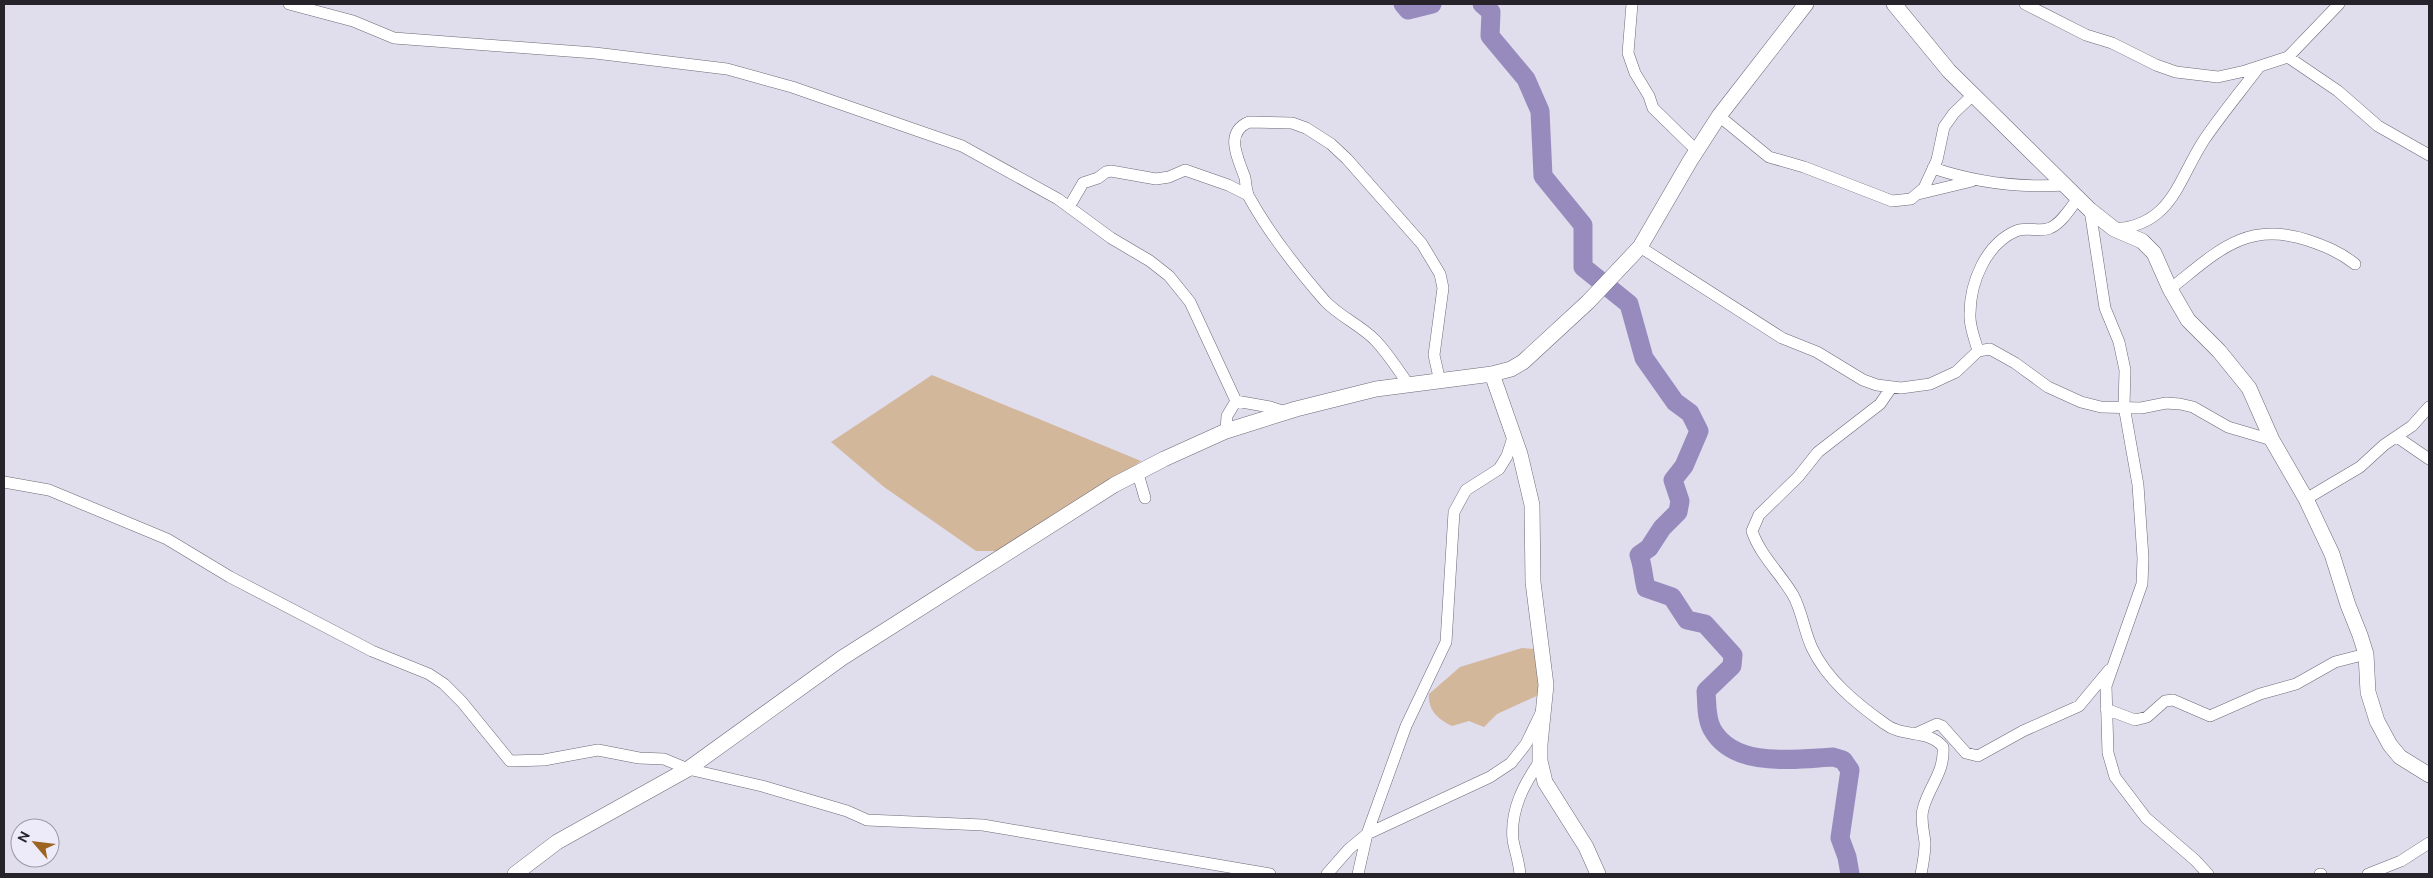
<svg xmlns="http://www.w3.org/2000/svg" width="2433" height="878" font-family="Ubuntu,sans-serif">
  <rect width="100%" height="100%" fill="#e0dded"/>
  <path fill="#d3b79b" d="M 932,375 L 1141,461 L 1110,482 L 1002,551 L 976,551 L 884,487 L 831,442 Z
    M 1522,648 L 1534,649 L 1543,693 L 1497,714 L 1484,727 L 1469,721 L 1452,726 C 1438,719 1428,711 1429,694 L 1460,667 Z"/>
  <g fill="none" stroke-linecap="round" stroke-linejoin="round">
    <path stroke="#978abd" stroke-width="19" d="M 1403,4 L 1408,10 L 1432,4
      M 1482,4 L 1491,12 L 1490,36 L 1526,79 L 1540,111 L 1543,176 L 1583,225 L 1583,267 L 1629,304 L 1644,358 L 1675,402 L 1690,413 L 1699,431 L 1684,466 L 1673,480 L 1680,501 L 1678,512 L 1662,528 L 1649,548 L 1639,555 C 1643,566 1643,576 1646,588 L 1672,597 L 1687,620 L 1705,624 L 1733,655 L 1732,666 L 1706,691 C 1707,703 1706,718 1712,729 C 1734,769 1795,759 1833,757 L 1843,760 L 1850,770 L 1840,838 L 1847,857 L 1850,874"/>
    <g stroke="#6c6977" stroke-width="12">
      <path id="street" d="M 289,4 L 353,21 L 394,38 L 595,53 L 727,69 L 792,87 L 962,146 L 1058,199 L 1111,238 L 1150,261 L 1169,276 L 1190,302 L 1236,401 L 1227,416 L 1226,431
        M 1632,4 L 1628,53 L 1635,73 L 1649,96 L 1653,108 L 1697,151
        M 2025,4 L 2086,35 L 2112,43 L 2156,65 L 2176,72 L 2218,77 L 2245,71 L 2288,57 L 2339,4
        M 2288,57 L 2338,91 L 2378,126 L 2429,155
        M 1719,116 L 1769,157 L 1804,167 L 1892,201 L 1911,199 L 1924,188 L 1937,160 L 1944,127 L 1954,113 L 1974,94
        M 1933,168 C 1977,183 2020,188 2066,185
        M 1918,194 L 1972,181
        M 1069,207 L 1083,183 L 1098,178 L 1106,172 L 1111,171 L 1156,179 L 1169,177 L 1185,170 L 1228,185 L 1248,195
        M 2090,210 L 2105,308 L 2119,342 L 2125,370 L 2124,406 L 2138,485 L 2143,558 L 2142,584 L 2106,686 L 2108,753 L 2115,777 L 2146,818 L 2195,860 L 2208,874
        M 2115,229 C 2172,225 2178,180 2204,140 C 2221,115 2241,91 2259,67
        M 1640,247 L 1782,338 L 1817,352 L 1863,380 L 1877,385 L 1901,388 L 1930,384 L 1956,372 L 1978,351 L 1990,349 L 2015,363 L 2048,387 L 2081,402 L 2101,407 L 2141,408 L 2166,403 L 2180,404 L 2193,407 L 2228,427 L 2272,440
        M 2170,289 C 2216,253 2245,220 2307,240 C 2325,246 2340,252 2355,264
        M 1978,351 C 1975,339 1969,326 1970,314 C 1970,282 1986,244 2016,231 C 2028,226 2040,233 2050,228 C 2062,223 2071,207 2079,197
        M 1408,384 C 1398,369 1388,354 1376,341 C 1361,325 1340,317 1325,301 C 1298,270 1269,233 1249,197 C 1246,191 1246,184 1245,178 C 1239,160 1223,133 1249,122 L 1292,123 L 1306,128 L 1331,144 L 1347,159 L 1422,244 L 1440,274 L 1443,288 L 1434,355 L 1440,382
        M 1891,388 L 1880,404 L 1818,452 L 1798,477 L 1759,515 L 1752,531 C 1760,555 1780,573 1793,595 C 1802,611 1804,631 1812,648 C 1827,680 1857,704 1885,724 C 1903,738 1929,729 1943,747 C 1945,772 1929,786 1923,809 C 1920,820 1924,831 1925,843 C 1925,854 1923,864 1921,874
        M 1236,401 L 1270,407 L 1285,412
        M 2397,437 L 2429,459
        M 1138,474 L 1145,498
        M 4,482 L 49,490 L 167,539 L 230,577 L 372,651 L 429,674 L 444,684 L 462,702 L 510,761 L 544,760 L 598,750 L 639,758 L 664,759 L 688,769 L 762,786 L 847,811 L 867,820 L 983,825 L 1270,874
        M 2306,499 L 2360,467 L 2384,445 L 2412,426 L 2429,407
        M 2106,709 L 2135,720 L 2147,717 L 2165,701 L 2173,700 L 2210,716 L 2260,694 L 2296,684 L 2335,662 L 2366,654
        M 1915,734 L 1937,724 L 1942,726 L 1966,753 L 1978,756 L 2023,731 L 2079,706 L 2109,670
        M 1327,874 L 1349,849 L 1367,834 L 1406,726 L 1446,642 L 1454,512 L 1466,490 L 1499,469 L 1507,456 L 1514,434
        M 1358,874 L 1367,834 L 1490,777 L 1511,763 L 1526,744 L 1541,713
        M 1520,874 C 1519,862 1515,851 1513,840 C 1510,810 1524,784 1540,761
        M 2320,874 L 2321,874
        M 2368,874 L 2401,861 L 2429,843"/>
    </g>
    <g stroke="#6c6977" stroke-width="16">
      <path id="secondary" d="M 1894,4 L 1949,71 L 2090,210 L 2114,229 L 2142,241 L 2154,253 L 2170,289 L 2188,320 L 2219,351 L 2249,388 L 2272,440 L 2306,499 L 2332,554 L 2348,605 L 2360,635 L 2366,654 L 2368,692 L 2377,721 L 2390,745 L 2400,757 L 2429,775
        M 1492,374 L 1520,454 L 1532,505 L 1533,582 L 1546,685 L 1540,744 L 1540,761 L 1545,782 L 1586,847 L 1598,874
        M 515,874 L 557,842 L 688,769 L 842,658 L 1114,485 L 1164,459 L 1226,431 L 1296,409 L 1376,389 L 1492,374 L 1511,369 L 1523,362 L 1588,302 L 1640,247 L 1690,161 L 1719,116 L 1806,4"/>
    </g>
    <use href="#street" stroke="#fff" stroke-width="11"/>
    <use href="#secondary" stroke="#fff" stroke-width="15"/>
  </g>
  <rect width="2433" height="878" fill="none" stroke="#26242a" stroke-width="10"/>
  <g transform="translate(35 843) rotate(298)"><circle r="24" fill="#edeafa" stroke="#9d9ba7"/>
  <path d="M0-4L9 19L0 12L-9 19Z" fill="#9c6420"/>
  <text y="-8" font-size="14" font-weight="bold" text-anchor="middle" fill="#26242a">N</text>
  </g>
</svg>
